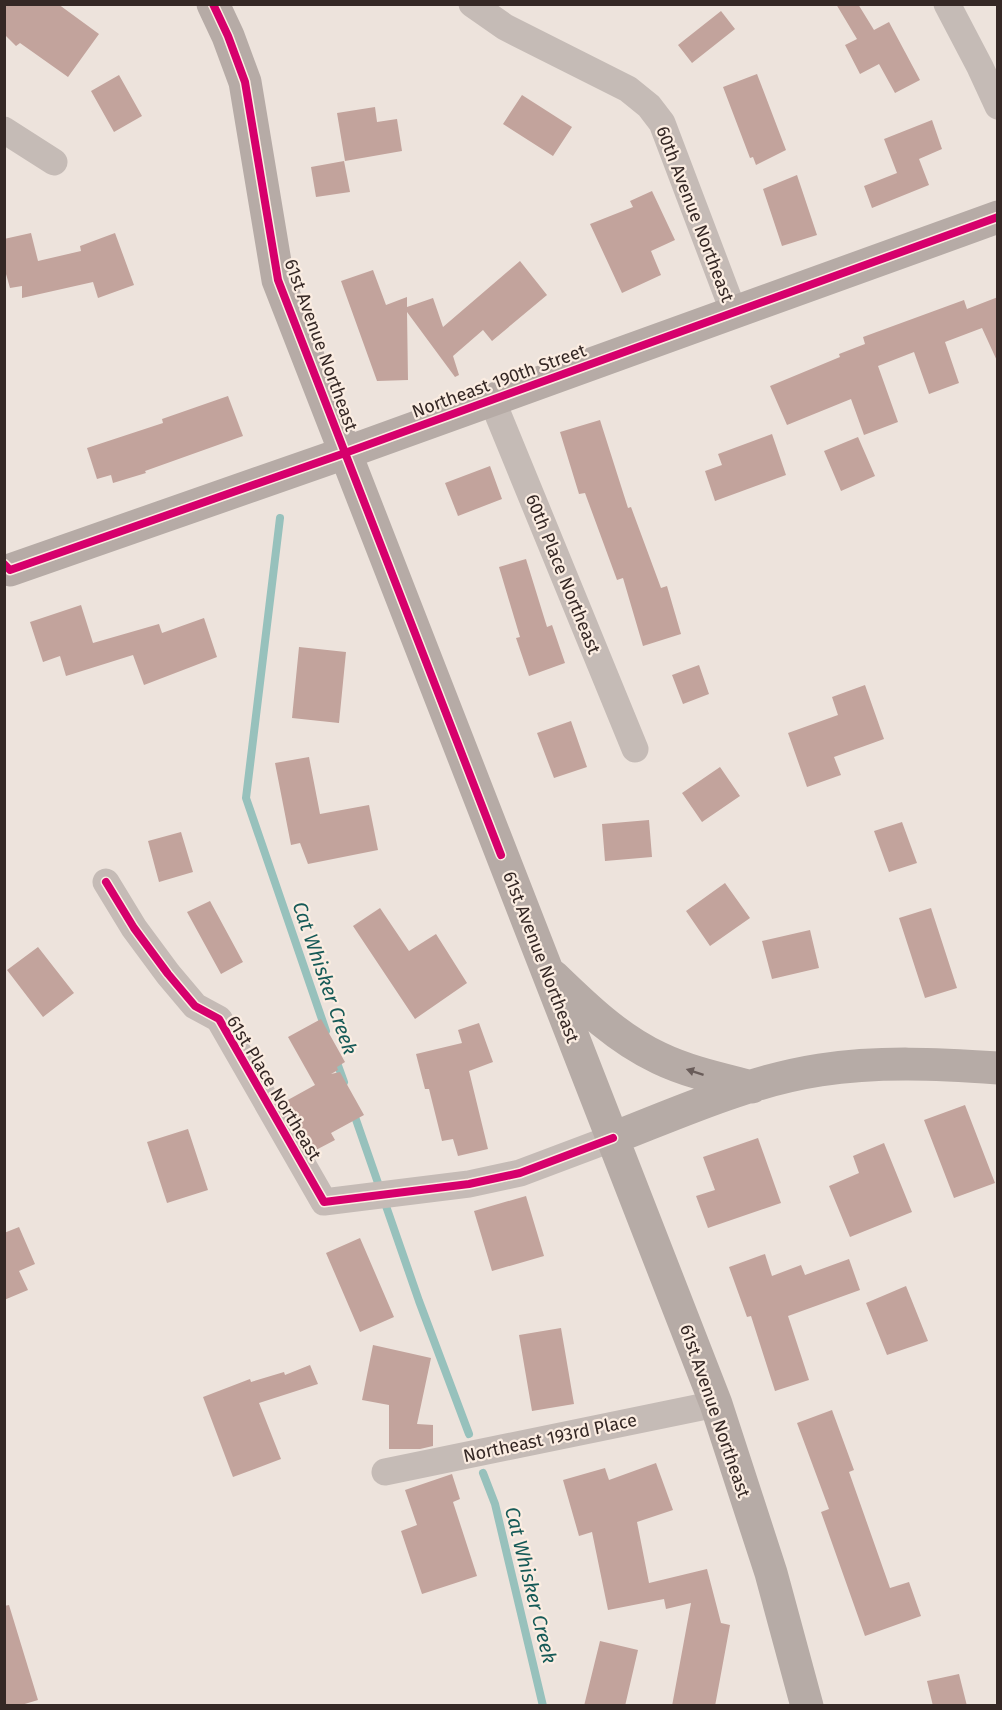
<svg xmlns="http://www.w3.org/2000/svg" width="1002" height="1710" font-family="'Fira Sans',sans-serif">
  <rect width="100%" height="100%" fill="#ede3dc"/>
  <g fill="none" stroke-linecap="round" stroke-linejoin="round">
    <path stroke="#97c1bc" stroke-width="8" d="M 280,518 L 246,798 L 326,1031
      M 335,1057 L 344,1082
      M 353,1111 L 419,1301 L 469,1434
      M 483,1473 L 495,1504 L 543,1706"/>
  </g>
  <path fill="#c2a39c" d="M 4,4 L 58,4 L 99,34 L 68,77 L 20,43 L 16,46 L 4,34 Z
    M 836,4 L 858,4 L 874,30 L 889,22 L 920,80 L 895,93 L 879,64 L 860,74 L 845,45 L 857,39 Z
    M 721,11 L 735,29 L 692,63 L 678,45 Z
    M 757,74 L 786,150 L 756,165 L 753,157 L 750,158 L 723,87 Z
    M 119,75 L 142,116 L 114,132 L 91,91 Z
    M 522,95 L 572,127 L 553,156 L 503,124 Z
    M 375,107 L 377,122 L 397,119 L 402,151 L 345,161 L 337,113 Z
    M 932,120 L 942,149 L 919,159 L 929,185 L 872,208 L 864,186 L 897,173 L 884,139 Z
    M 344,161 L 350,192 L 316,197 L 311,167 Z
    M 797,175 L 817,235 L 782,246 L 763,189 Z
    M 652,191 L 675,240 L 651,251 L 661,275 L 622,293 L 590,224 L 633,207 L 630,201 Z
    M 31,233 L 38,261 L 81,251 L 80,246 L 115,233 L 134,285 L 98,298 L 93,282 L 22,298 L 22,286 L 10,288 L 4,267 L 4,239 Z
    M 520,261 L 547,295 L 492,341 L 483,330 L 453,356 L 459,375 L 455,377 L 407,312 L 408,380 L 377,381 L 341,281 L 373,270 L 386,305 L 407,297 L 407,307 L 433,298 L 443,327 Z
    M 998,297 L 998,363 L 982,328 L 945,342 L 959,383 L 929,394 L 914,352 L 878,366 L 898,422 L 864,435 L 851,399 L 787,425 L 770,386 L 840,357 L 839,354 L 865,344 L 863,337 L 964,300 L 967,309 Z
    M 228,396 L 243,436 L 145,471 L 146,473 L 113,483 L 111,475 L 97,479 L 87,448 L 163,423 L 162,419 Z
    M 600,420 L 628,508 L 631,507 L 661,588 L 667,586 L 681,634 L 643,646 L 623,578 L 617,580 L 585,493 L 579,494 L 560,432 Z
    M 772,434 L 786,475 L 715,501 L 705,471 L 722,465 L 718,454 Z
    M 858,437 L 875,476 L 841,491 L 824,451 Z
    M 490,466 L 502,499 L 458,516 L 445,483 Z
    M 526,559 L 547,627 L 552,625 L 565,663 L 529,676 L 516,638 L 520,637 L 499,567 Z
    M 81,605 L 93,643 L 159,624 L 162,633 L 204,618 L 217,657 L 144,685 L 133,655 L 66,676 L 60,656 L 43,662 L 30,622 Z
    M 299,647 L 346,652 L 339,723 L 292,718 Z
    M 699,665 L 709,694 L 683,704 L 672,675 Z
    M 865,685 L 884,739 L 834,757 L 841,775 L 807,787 L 788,733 L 838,715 L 832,697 Z
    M 571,721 L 587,767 L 554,778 L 537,733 Z
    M 309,757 L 320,814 L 369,805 L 378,850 L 308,864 L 300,843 L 291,845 L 275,763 Z
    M 720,767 L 740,796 L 702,822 L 682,793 Z
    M 649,820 L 652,857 L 605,861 L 602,824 Z
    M 902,822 L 917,863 L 889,872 L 874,831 Z
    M 181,832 L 193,872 L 159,882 L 148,841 Z
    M 725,883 L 750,918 L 710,946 L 686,911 Z
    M 210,901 L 243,962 L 221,974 L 187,912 Z
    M 380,908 L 409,951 L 436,934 L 467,983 L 415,1019 L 353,926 Z
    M 931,908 L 957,988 L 925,998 L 899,918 Z
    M 810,930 L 819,968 L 772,979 L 762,941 Z
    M 38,947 L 74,993 L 43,1017 L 7,970 Z
    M 321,1019 L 345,1062 L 337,1067 L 338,1070 L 331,1074 L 340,1072 L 364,1115 L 331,1133 L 335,1140 L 314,1151 L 286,1101 L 315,1085 L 288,1037 Z
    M 479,1023 L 493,1062 L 469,1071 L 488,1149 L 458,1156 L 453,1139 L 442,1141 L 429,1089 L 425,1089 L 416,1054 L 462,1043 L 458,1030 Z
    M 965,1105 L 995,1183 L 954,1198 L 924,1120 Z
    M 188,1129 L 208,1190 L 167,1203 L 147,1142 Z
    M 758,1138 L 781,1203 L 708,1228 L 696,1196 L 715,1190 L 703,1157 Z
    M 884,1143 L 912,1212 L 850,1237 L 829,1186 L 859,1173 L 853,1156 Z
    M 526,1196 L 544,1256 L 492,1271 L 474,1211 Z
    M 19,1227 L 35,1264 L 19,1271 L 28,1290 L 4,1300 L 4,1233 Z
    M 360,1238 L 394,1317 L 360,1332 L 326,1253 Z
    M 765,1254 L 772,1276 L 801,1265 L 805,1275 L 849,1259 L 860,1290 L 788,1316 L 809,1380 L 775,1391 L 751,1316 L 747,1317 L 729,1267 Z
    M 906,1286 L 928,1341 L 887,1355 L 866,1303 Z
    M 561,1328 L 574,1404 L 532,1411 L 519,1335 Z
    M 373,1345 L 431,1358 L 417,1424 L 433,1425 L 433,1446 L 420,1449 L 389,1449 L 389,1405 L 362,1400 Z
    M 310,1365 L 318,1384 L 259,1403 L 281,1459 L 233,1477 L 203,1397 L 250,1379 L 251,1382 L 284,1372 L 285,1375 Z
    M 832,1410 L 854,1470 L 849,1472 L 890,1588 L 909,1582 L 921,1616 L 865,1636 L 821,1512 L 829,1509 L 797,1423 Z
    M 656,1463 L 673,1510 L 637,1522 L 649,1583 L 707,1569 L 721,1623 L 730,1625 L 715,1706 L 672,1706 L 691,1603 L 666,1609 L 664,1599 L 608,1610 L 592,1532 L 579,1536 L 563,1480 L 605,1468 L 609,1480 Z
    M 452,1474 L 460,1499 L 453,1502 L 477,1576 L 422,1594 L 401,1531 L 417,1525 L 405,1490 Z
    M 9,1605 L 38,1700 L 18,1706 L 4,1706 L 4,1606 Z
    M 600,1641 L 638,1650 L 625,1706 L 584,1706 Z
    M 959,1674 L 967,1706 L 933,1706 L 927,1681 Z"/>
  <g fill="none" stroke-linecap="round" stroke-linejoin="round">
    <path stroke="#c5bbb6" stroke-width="27" d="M 472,4 L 505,27 L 628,89 L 649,106 L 662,123 L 734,313
      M 947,4 L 980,67 L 998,106
      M 4,130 L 54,162
      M 492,400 L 635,749
      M 106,882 L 134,928 L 168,974 L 195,1006 L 219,1019 L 324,1202 L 469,1184 L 520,1173 L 613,1138
      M 385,1472 L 716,1404"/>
    <path stroke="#b6aba6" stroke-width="33" d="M 213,4 L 228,36 L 245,82 L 278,280 L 716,1404 L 771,1573 L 807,1706
      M 10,570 L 345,453 L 998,217
      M 553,976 C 585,1007 618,1039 659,1058 C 688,1072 721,1079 752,1087
      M 613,1138 C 680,1112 748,1081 820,1070 C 879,1061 938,1064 998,1068"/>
    <g stroke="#fbede2" stroke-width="11">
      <path id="cycleway" d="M 213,4 L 228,36 L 245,82 L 278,280 L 501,855
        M 4,564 L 10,570 L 345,453 L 998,217
        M 106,882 L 134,928 L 168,974 L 195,1006 L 219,1019 L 324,1202 L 469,1184 L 520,1173 L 613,1138"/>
    </g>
    <use href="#cycleway" stroke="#d6006c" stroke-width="8"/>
  </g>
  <defs><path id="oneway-solid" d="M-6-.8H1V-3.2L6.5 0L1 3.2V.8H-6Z" transform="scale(1.5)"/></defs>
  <use fill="#695c59" href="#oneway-solid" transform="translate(695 1072) rotate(-162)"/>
  <g text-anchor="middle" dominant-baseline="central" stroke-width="4.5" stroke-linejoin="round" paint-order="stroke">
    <g font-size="18" fill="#352825" stroke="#fbede2">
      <text transform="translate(695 214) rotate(69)">60th Avenue Northeast</text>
      <text transform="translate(321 345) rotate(70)">61st Avenue Northeast</text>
      <text transform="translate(499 381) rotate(-20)">Northeast 190th Street</text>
      <text transform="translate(563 574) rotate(68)">60th Place Northeast</text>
      <text transform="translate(541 957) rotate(69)">61st Avenue Northeast</text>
      <text transform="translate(274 1088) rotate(59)">61st Place Northeast</text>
      <text transform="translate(715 1411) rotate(71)">61st Avenue Northeast</text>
      <text transform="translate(550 1438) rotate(-12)">Northeast 193rd Place</text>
    </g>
    <g font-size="20" font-style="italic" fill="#165a57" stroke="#fbede2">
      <text transform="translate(325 978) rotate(71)">Cat Whisker Creek</text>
      <text transform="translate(531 1585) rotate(76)">Cat Whisker Creek</text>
    </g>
  </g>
  <rect width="1002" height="1710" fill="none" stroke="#352825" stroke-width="12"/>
</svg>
